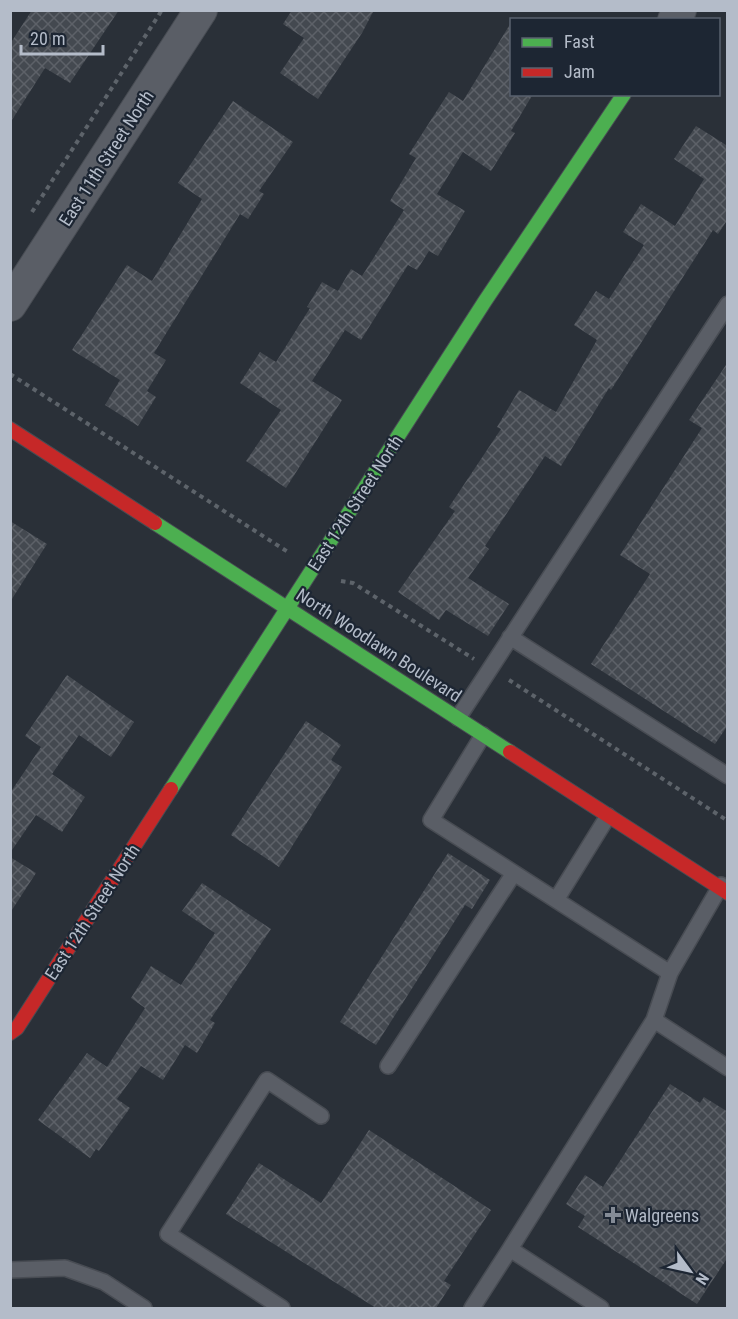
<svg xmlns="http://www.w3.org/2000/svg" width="738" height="1319" font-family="'Roboto Condensed',sans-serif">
  <defs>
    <pattern id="building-cross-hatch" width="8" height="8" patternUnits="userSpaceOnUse" patternTransform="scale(1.5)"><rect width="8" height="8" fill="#444950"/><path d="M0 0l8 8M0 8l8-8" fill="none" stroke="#5d6168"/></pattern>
  </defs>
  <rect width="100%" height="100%" fill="#2a3038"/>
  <path fill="url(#building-cross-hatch)" d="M 32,10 L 119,10 L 70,83 L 45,68 L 10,123 L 10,44 Z
    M 292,10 L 374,10 L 362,33 L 318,99 L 280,73 L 304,38 L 283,24 Z
    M 512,21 L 512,94 L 533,94 L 511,131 L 515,133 L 491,171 L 463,152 L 437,194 L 465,211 L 438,256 L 429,251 L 417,270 L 408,265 L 361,340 L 345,330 L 312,381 L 342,400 L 286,488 L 246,461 L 281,410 L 240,383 L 260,352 L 276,362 L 310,308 L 307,307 L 322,282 L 338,291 L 351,269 L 362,276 L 404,210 L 390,201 L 416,158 L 409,154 L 449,92 L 463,101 Z
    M 233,101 L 293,142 L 259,191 L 264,194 L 248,219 L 240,214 L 154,353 L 166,360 L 147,391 L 156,397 L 138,426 L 105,405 L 120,380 L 72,350 L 127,265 L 152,281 L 202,199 L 178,183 Z
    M 696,126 L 726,145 L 728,142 L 728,219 L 718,234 L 713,230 L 611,390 L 609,388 L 561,466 L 545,456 L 485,546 L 489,549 L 468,578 L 509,604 L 488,636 L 446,610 L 439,620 L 398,592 L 455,511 L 449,507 L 501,429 L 497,427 L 519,390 L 556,412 L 597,340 L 574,325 L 596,291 L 609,299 L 644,245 L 623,232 L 641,204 L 675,226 L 704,179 L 674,159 Z
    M 728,362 L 728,725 L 715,744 L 591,664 L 650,574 L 620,555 L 702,428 L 689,420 Z
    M 10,521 L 47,544 L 10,602 Z
    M 67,675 L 134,722 L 111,757 L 79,735 L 52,774 L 85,797 L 62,832 L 36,815 L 10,853 L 10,793 L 41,747 L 25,736 Z
    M 306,721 L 341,745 L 331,760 L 342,767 L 279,867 L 231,835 Z
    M 448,853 L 490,880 L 472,909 L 465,905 L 376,1045 L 340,1022 Z
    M 10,857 L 36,873 L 10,913 Z
    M 202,883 L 271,929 L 210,1020 L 215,1023 L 197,1053 L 185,1045 L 163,1080 L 141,1066 L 117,1099 L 130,1108 L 99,1151 L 96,1149 L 90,1158 L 38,1120 L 87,1053 L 107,1067 L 145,1008 L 131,998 L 151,966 L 181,985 L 215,933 L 182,911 Z
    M 670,1084 L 700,1103 L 704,1097 L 728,1112 L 728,1257 L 697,1304 L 578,1227 L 585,1216 L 566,1204 L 585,1175 L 603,1187 Z
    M 369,1130 L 491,1210 L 444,1281 L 451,1285 L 436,1308 L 376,1308 L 226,1214 L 259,1163 L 321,1203 Z"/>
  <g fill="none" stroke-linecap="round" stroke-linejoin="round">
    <g stroke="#484c53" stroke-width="18">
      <path id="lane" d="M 510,637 L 728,776
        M 458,718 L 728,304
        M 483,735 L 431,820 L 514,873
        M 556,900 L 670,973
        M 654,1020 L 728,1068
        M 388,1066 L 514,873 L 556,900 L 608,816
        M 10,1270 L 65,1268 L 104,1282 L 144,1308
        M 282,1308 L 168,1234 L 267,1080 L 321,1116
        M 472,1308 L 510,1249
        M 601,1308 L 510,1249 L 654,1020 L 670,973 L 721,885"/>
    </g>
    <g stroke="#484c53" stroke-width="34">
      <path id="street" d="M 674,20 L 680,10
        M 10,305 L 201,10"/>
    </g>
    <g stroke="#484c53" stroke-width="16">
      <path id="fast" d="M 155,523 L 510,752
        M 171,789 L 485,301 L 624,94"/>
    </g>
    <g stroke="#484c53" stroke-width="16">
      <path id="jam" d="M 10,429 L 155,523
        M 510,752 L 728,893
        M 10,1033 L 17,1028 L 171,789"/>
    </g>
    <path stroke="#5d636a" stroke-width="4" stroke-dasharray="4.5 4.5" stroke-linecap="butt" d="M 32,212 L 162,10
      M 10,374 L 288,552
      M 341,581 L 353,583 L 474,659
      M 509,680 L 728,821"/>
    <use href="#lane" stroke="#5a5e66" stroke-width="15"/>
    <use href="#street" stroke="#5a5e66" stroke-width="32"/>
    <use href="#fast" stroke="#4caf50" stroke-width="14"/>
    <use href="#jam" stroke="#c62828" stroke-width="14"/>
  </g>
  <path fill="#848b96" stroke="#1d2633" stroke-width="2" d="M610 1206h6v6h6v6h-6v6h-6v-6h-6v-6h6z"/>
  <g text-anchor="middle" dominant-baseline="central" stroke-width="4.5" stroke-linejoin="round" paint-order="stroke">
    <g font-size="18" fill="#b4bcc9" stroke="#1d2633">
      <text transform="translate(106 158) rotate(-57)">East 11th Street North</text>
      <text transform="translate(355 503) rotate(-57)">East 12th Street North</text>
      <text transform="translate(379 645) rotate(33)">North Woodlawn Boulevard</text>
      <text transform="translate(92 912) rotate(-57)">East 12th Street North</text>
    </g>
    <g font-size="18" fill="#b4bcc9" stroke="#1d2633" text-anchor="start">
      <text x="625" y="1215">Walgreens</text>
    </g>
  </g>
  <rect width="738" height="1319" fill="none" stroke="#b4bcc9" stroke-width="24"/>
  <rect x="510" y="18" width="210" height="78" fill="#1d2633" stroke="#59626f" stroke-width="1.5"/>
  <rect x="522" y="38" width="30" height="9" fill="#4caf50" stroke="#59626f" stroke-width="1.5"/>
  <text x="564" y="48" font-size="18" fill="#b4bcc9">Fast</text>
  <rect x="522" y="68" width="30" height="9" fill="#c62828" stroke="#59626f" stroke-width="1.5"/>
  <text x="564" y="78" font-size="18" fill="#b4bcc9">Jam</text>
  <g transform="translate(690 1271) rotate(123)" stroke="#1d2633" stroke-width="4.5" paint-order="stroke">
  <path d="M0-4.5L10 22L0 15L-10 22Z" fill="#b4bcc9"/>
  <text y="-9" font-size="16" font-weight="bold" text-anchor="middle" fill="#b4bcc9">N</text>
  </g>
  <path d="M21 45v9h82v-9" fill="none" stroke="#b4bcc9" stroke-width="3"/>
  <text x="30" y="45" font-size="18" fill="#b4bcc9" stroke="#1d2633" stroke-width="4.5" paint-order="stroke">20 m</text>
</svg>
